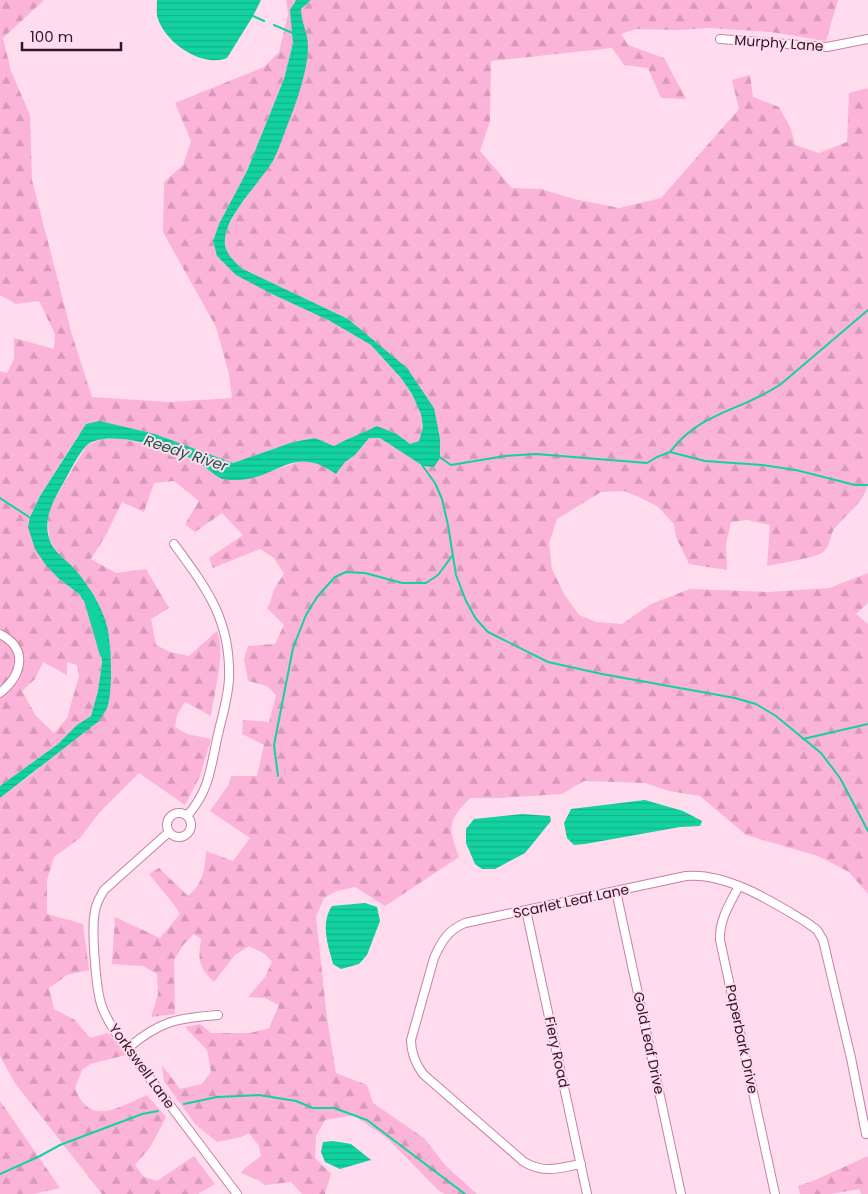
<svg xmlns="http://www.w3.org/2000/svg" width="868" height="1194" font-family="Poppins,sans-serif">
  <defs>
    <pattern id="forest-firs" width="22" height="20" patternUnits="userSpaceOnUse" patternTransform="scale(1.25)"><rect width="22" height="20" fill="#fbb3d8"/><path d="M5 1l3.5 6h-7zM16 11l3.5 6h-7z" fill="#d899b9"/></pattern>
    <pattern id="water-rules" width="6" height="5" patternUnits="userSpaceOnUse" patternTransform="scale(1.25)"><rect width="6" height="5" fill="#12d29f"/><path d="M0 2.5h6" fill="none" stroke="#12b389"/></pattern>
  </defs>
  <rect width="100%" height="100%" fill="#fedced"/>
  <path fill="url(#forest-firs)" fill-rule="evenodd" d="M 0,0 L 44,0 L 3,38 L 11,71 L 30,115 L 32,180 L 72,335 L 92,397 L 169,402 L 232,398 L 229,374 L 216,327 L 163,232 L 164,182 L 183,165 L 191,141 L 175,103 L 264,67 L 279,52 L 288,14 L 286,0 L 296,0 L 293,3 L 293,43 L 284,79 L 247,171 L 219,224 L 213,241 L 217,256 L 272,294 L 330,321 L 371,345 L 401,378 L 412,394 L 421,414 L 423,427 L 419,441 L 410,444 L 397,434 L 377,426 C 363,433 348,438 334,446 L 315,438 L 293,442 L 233,463 L 155,434 L 100,421 L 78,435 L 40,496 L 30,517 L 58,578 L 79,594 L 92,607 L 100,622 L 102,663 L 98,691 L 91,716 L 77,726 L 58,744 L 0,786 L 0,371 L 7,373 L 14,359 L 14,338 L 54,349 L 55,334 L 39,301 L 16,304 L 0,295 ZM 43,662 L 67,675 L 67,662 L 77,665 L 79,676 L 67,718 L 54,733 L 36,716 L 22,691 L 35,679 Z
    M 311,0 L 838,0 L 826,41 L 771,32 L 710,28 L 677,30 L 636,29 L 621,34 L 628,45 L 664,58 L 686,99 L 661,98 L 648,68 L 624,65 L 612,48 L 491,61 L 490,121 L 480,151 L 512,188 L 541,189 L 574,199 L 619,208 L 661,198 L 739,109 L 732,80 L 750,75 L 753,97 L 779,107 L 791,129 L 795,145 L 819,153 L 847,142 L 849,93 L 868,88 L 868,485 C 861,506 848,512 835,528 C 829,535 831,549 820,554 C 808,559 781,563 767,566 L 770,525 L 747,520 L 731,522 L 726,544 L 727,570 L 689,564 L 676,537 L 674,524 L 657,506 L 641,498 L 624,491 L 601,492 L 557,519 L 549,543 L 552,569 L 564,594 L 579,615 L 596,622 L 622,624 L 651,604 L 690,589 L 768,592 L 829,588 L 868,573 L 868,603 L 856,614 L 868,624 L 868,894 L 849,872 L 818,856 L 746,835 L 700,796 L 669,791 L 645,783 L 584,781 L 562,794 L 498,798 L 470,798 C 447,822 448,826 459,857 L 385,906 L 355,887 L 337,891 L 324,898 L 316,917 L 327,1018 L 336,1073 L 367,1085 L 373,1103 L 424,1138 L 446,1166 L 477,1194 L 445,1194 L 438,1190 L 388,1139 L 353,1115 L 325,1120 L 316,1136 L 315,1158 L 331,1174 L 325,1194 L 302,1194 L 291,1182 L 265,1185 L 258,1180 L 241,1173 L 245,1168 L 261,1156 L 259,1146 L 249,1133 L 241,1137 L 217,1142 L 195,1124 L 164,1081 L 162,1065 L 180,1089 L 202,1084 L 211,1072 L 207,1050 L 185,1027 L 200,1024 L 211,1033 L 250,1033 L 269,1028 L 279,1005 L 265,998 L 248,997 L 265,977 L 272,962 L 265,954 L 249,946 L 235,955 L 214,982 C 198,966 198,961 201,939 L 194,934 L 183,945 L 174,960 L 175,1014 L 151,1017 L 158,994 L 157,974 L 143,966 L 112,964 L 115,917 L 160,938 L 180,914 L 175,906 L 149,874 L 159,868 L 188,896 C 203,884 205,869 206,851 L 233,861 L 250,838 L 210,811 L 229,784 L 231,776 L 257,776 L 264,745 L 242,734 L 243,720 L 269,722 L 276,695 L 267,686 L 248,681 L 244,659 L 248,646 L 275,644 L 284,625 L 267,608 L 270,603 L 274,589 L 284,574 L 274,558 L 260,549 L 213,568 L 209,558 L 243,535 L 222,513 L 195,532 L 185,524 L 199,501 L 174,481 L 154,483 L 144,512 L 122,502 L 106,535 L 91,559 L 116,573 L 146,569 L 169,608 L 151,619 L 156,645 L 170,652 L 189,656 L 217,631 C 226,652 214,693 211,716 L 185,702 L 177,715 L 175,727 L 187,734 L 211,739 L 200,776 L 185,805 L 139,773 L 99,813 L 80,838 L 54,857 L 47,880 L 47,914 L 83,924 L 89,970 L 67,975 L 49,988 L 54,1009 L 75,1020 L 90,1038 L 108,1033 L 126,1055 L 90,1064 L 82,1070 L 75,1088 C 90,1128 118,1107 147,1095 L 166,1117 L 151,1146 L 135,1165 L 144,1177 L 157,1181 L 194,1156 L 215,1184 L 198,1194 L 102,1194 L 15,1083 L 0,1056 L 0,798 L 35,772 L 108,705 L 111,687 L 107,626 L 97,601 L 77,572 L 58,553 L 49,539 L 48,519 L 50,507 L 87,445 L 102,439 L 119,438 L 165,449 L 195,461 L 211,472 L 263,474 L 304,460 L 327,467 L 336,474 L 345,462 L 355,455 L 369,438 L 380,438 L 423,466 L 434,408 L 348,319 L 241,268 L 228,255 L 224,241 L 227,229 L 237,210 L 275,158 L 308,45 L 301,18 L 301,9 Z
    M 0,1101 L 5,1108 L 60,1188 L 34,1194 L 0,1194 Z
    M 868,1156 L 868,1194 L 861,1194 L 859,1189 L 831,1194 L 800,1194 L 798,1186 L 813,1181 Z"/>
  <path fill="url(#water-rules)" d="M 157,0 L 261,0 L 253,16 L 227,58 C 202,68 166,43 158,19 C 156,14 157,6 157,0 Z
    M 296,0 L 311,0 L 301,9 C 301,22 308,33 308,46 C 308,73 294,109 284,134 C 281,142 278,151 274,159 C 261,182 227,213 225,239 C 223,251 233,260 241,268 L 348,319 L 407,368 L 434,408 L 440,439 L 440,458 L 434,467 L 423,466 L 380,438 L 369,438 L 355,455 L 345,462 L 336,474 C 292,443 279,479 237,480 C 232,480 227,480 222,479 C 212,474 204,465 194,460 C 172,449 106,427 86,446 C 77,456 70,471 64,482 C 54,499 43,518 49,538 C 53,553 69,561 78,573 C 90,588 102,607 107,626 C 111,642 113,689 108,705 C 107,710 102,716 99,721 L 0,798 L 0,786 L 58,744 L 77,725 L 91,716 L 98,691 L 102,663 L 99,621 L 92,607 L 79,594 L 58,578 L 45,564 L 35,549 L 28,527 L 30,517 L 40,496 L 86,424 L 100,421 L 155,434 L 233,463 L 293,442 L 315,438 L 334,446 C 348,438 363,433 377,426 L 397,434 L 410,444 L 419,441 L 423,427 L 421,414 L 412,394 L 401,378 L 371,345 L 330,321 L 272,294 L 236,275 L 217,256 L 213,241 L 219,224 L 247,171 L 284,79 L 293,43 L 290,10 Z
    M 645,800 L 683,811 L 702,821 L 700,826 L 680,827 L 585,844 L 574,845 L 567,838 L 564,823 L 571,809 Z
    M 522,814 L 550,816 L 551,821 L 525,853 L 495,869 L 482,869 L 475,864 L 466,843 L 466,829 L 474,819 Z
    M 365,903 L 377,907 L 380,921 L 367,955 L 359,964 L 341,969 L 333,964 C 328,945 320,924 332,906 Z
    M 333,1141 L 351,1144 L 371,1160 L 340,1169 L 325,1162 L 321,1152 L 323,1142 Z"/>
  <g fill="none" stroke-linecap="round" stroke-linejoin="round">
    <path stroke="#12d29f" stroke-width="2" d="M 253,16 L 264,21
      M 274,25 L 295,34
      M 670,452 C 701,411 742,411 781,384 L 868,310
      M 438,456 L 451,465 L 505,456 L 536,454 L 647,463 L 657,457 L 670,452 L 705,461 L 762,465 L 796,470 L 855,485 L 868,485
      M 422,465 L 435,483 L 442,499 L 448,525 L 456,575 L 466,601 L 476,619 L 488,632 L 548,662 L 602,674 L 735,698 L 756,704 L 776,716 L 821,753 L 840,778 L 868,831
      M 0,498 L 32,519
      M 803,739 L 868,724
      M 278,776 L 274,745 L 293,648 L 306,615 L 317,597 L 335,577 L 346,572 L 365,573 L 402,583 L 426,583 L 438,575 L 452,556
      M 184,1104 L 217,1097 L 259,1095 L 296,1101 L 313,1108 L 334,1108 L 367,1120 L 465,1194
      M 0,1174 L 40,1156 L 60,1145 L 142,1114 L 158,1111"/>
    <path stroke="#12d29f" stroke-width="11" d="M 86,595 L 89,598 L 105,653"/>
    <g stroke="#ca7ea6" stroke-width="10">
      <path id="minor" d="M 720,39 L 827,47 L 868,39
        M 174,544 C 207,589 231,620 229,679 C 228,699 221,720 217,739 C 210,771 209,791 187,816
        M 0,634 C 29,649 22,675 0,693
        M167 825a12 12 0 1 1 24 0a12 12 0 1 1-24 0Z
        M 169,832 L 104,890 C 100,897 96,903 95,911 C 91,929 96,987 101,1004 C 104,1014 110,1023 115,1032 L 237,1194
        M 739,886 C 730,903 719,920 720,940 L 775,1194
        M 616,891 L 681,1194
        M 526,910 L 587,1194
        M 128,1048 C 160,1021 177,1018 218,1015
        M 581,1164 C 559,1168 545,1174 524,1162 L 423,1074 C 415,1063 411,1053 411,1040 L 434,958 C 441,942 448,930 465,923 L 686,876 C 726,872 773,902 806,922 L 817,930 L 823,940 L 851,1058 L 866,1134"/>
    </g>
    <use href="#minor" stroke="#fff" stroke-width="8"/>
  </g>
  <g text-anchor="middle" dominant-baseline="central" stroke-width="4" stroke-linejoin="round" paint-order="stroke">
    <g font-size="14" fill="#331525" stroke="#fedced">
      <text transform="translate(779 43) rotate(4)">Murphy Lane</text>
      <text transform="translate(571 901) rotate(-12)">Scarlet Leaf Lane</text>
      <text transform="translate(742 1039) rotate(78)">Paperbark Drive</text>
      <text transform="translate(649 1043) rotate(78)">Gold Leaf Drive</text>
      <text transform="translate(557 1052) rotate(78)">Fiery Road</text>
      <text transform="translate(142 1066) rotate(54)">Yorkswell Lane</text>
    </g>
    <g font-size="15" font-style="italic" fill="#175843" stroke="#fedced">
      <text transform="translate(186 453) rotate(18)">Reedy River</text>
    </g>
  </g>
  <path d="M22 42v8h99v-8" fill="none" stroke="#331525" stroke-width="2.5"/>
  <text x="30" y="42" font-size="15" fill="#331525" stroke="#fedced" stroke-width="4" paint-order="stroke">100 m</text>
</svg>
